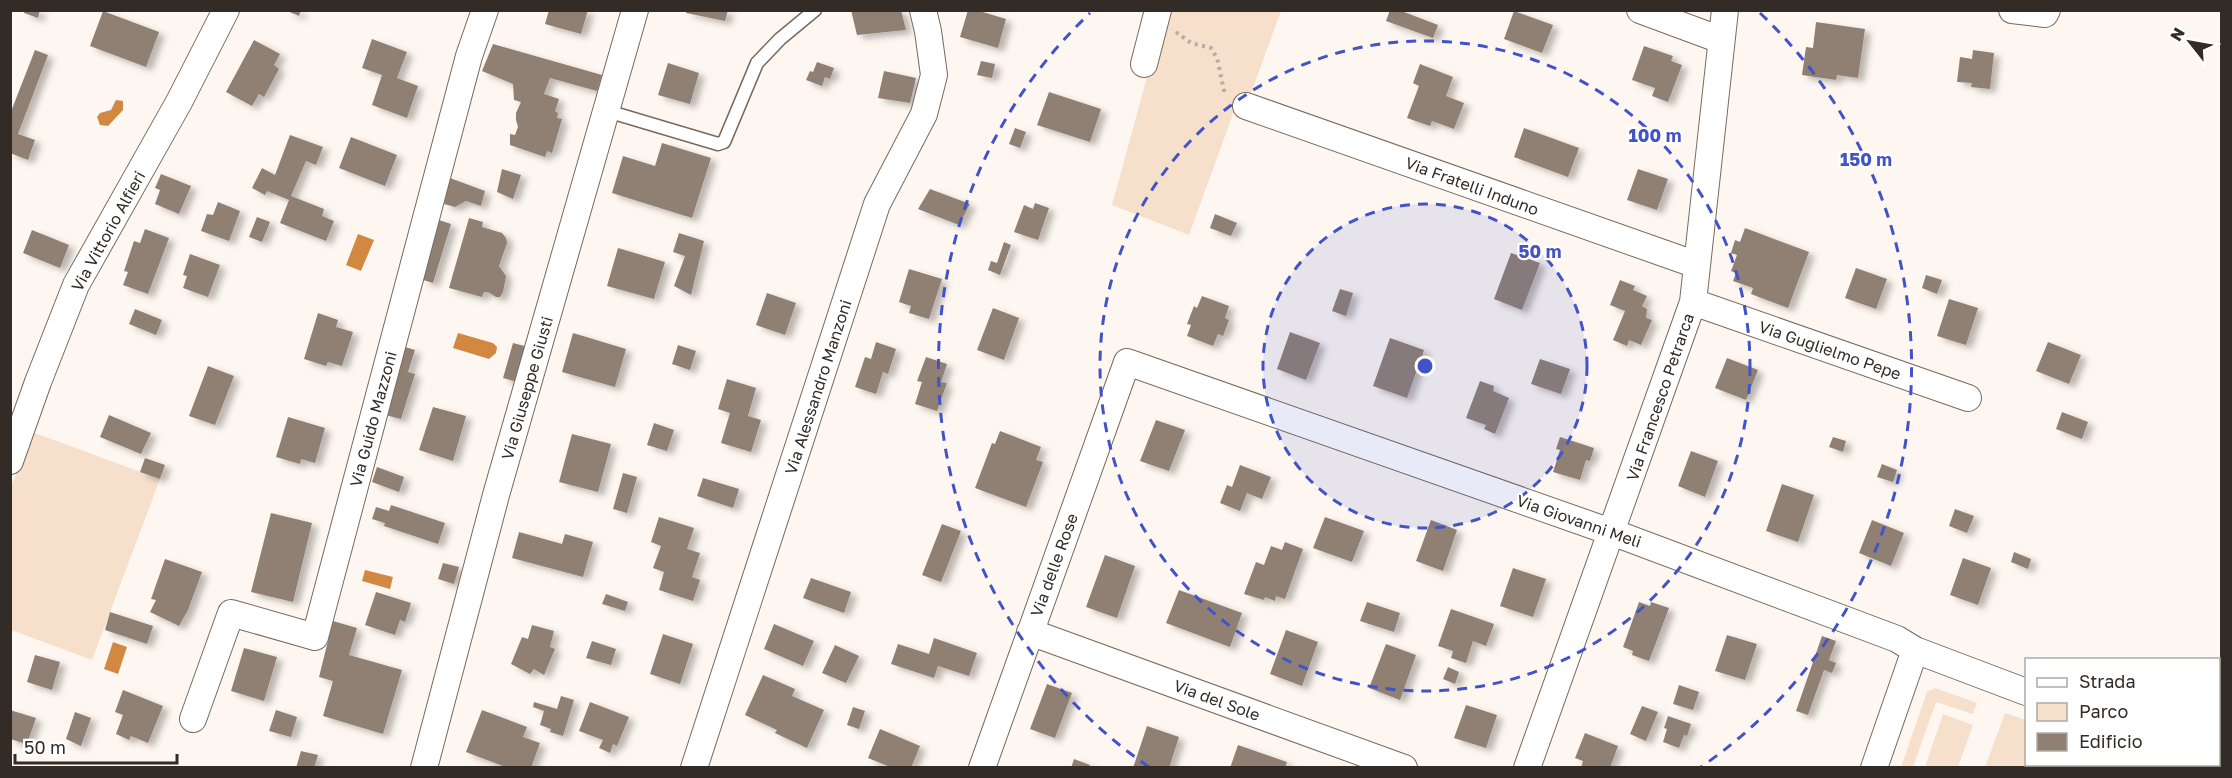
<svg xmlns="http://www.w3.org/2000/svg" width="2232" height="778" font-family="'Golos Text',sans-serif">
  <defs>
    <filter id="shadow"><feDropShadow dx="6" dy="4" stdDeviation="3" flood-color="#0004"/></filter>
  </defs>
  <rect width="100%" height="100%" fill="#fef7f1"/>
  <path fill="#f6dfcb" d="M 1165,11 L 1281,11 L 1250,96 L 1241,92 L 1189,235 L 1112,205 Z
    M 32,432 L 160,479 L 92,660 L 11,630 L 10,490 Z
    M 1935,688 L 1977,703 L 1973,714 L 1936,702 L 1913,767 L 1901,767 L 1927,692 Z
    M 2005,713 L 2026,720 L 2026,764 L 2042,765 L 2041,767 L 1985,767 Z
    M 1943,714 L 1973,725 L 1958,767 L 1925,767 Z
    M 2090,764 L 2184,764 L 2192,767 L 2088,767 Z"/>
  <path fill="#d28841" d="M 116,100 L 123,101 L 123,110 L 108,126 L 100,125 L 97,117 L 100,113 L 111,110 Z
    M 358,234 L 374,240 L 361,271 L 346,265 Z
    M 458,333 L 493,343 L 497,347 L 496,353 L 489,359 L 453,348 Z
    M 365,570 L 393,577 L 390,589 L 362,581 Z
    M 113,642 L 127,647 L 118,674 L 104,669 Z"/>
  <path fill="#908073" filter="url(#shadow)" d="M 25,10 L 40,10 L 38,18 L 24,13 Z
    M 285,10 L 301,10 L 299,16 Z
    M 549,10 L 588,10 L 581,34 L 545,24 Z
    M 687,10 L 728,10 L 725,21 L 686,13 Z
    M 851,10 L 901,10 L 906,30 L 857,35 Z
    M 968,10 L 976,10 L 1006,19 L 998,48 L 960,37 Z
    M 1390,10 L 1405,10 L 1404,12 L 1438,25 L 1433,38 L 1386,21 Z
    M 103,11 L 159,32 L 146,67 L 90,46 Z
    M 1514,11 L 1553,25 L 1542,53 L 1504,39 Z
    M 1816,22 L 1865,29 L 1858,78 L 1837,75 L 1836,80 L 1802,75 L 1806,47 L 1813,48 Z
    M 372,39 L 407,52 L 397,78 L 418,86 L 407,118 L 372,105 L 382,75 L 362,68 Z
    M 254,40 L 280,54 L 274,65 L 279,69 L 264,97 L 259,94 L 252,106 L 226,92 Z
    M 493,44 L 602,75 L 597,91 L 550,78 L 544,94 L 559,99 L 555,111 L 558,113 L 557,118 L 562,119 L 552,153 L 547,151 L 545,157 L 510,145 L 510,134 L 515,135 L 518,127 L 516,120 L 516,113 L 521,102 L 514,100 L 513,84 L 482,71 Z
    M 1644,46 L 1673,56 L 1671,61 L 1682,65 L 1668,102 L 1652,96 L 1655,88 L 1632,80 Z
    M 35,50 L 48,55 L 18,134 L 35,140 L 28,160 L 10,153 L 10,114 Z
    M 1973,50 L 1994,53 L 1990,89 L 1971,87 L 1972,83 L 1957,82 L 1960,57 L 1972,59 Z
    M 981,61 L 995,64 L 992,78 L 977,75 Z
    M 817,62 L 834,68 L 830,79 L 825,77 L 822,86 L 806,80 L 810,71 L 813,72 Z
    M 668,63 L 699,73 L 690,104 L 658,95 Z
    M 1420,64 L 1453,77 L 1446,96 L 1464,103 L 1454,129 L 1432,121 L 1430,126 L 1407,118 L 1419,86 L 1413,83 Z
    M 884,71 L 916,78 L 910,103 L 878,98 Z
    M 1049,92 L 1101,109 L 1090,142 L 1037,125 Z
    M 1015,128 L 1026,132 L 1020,148 L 1009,144 Z
    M 1524,128 L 1579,148 L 1568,177 L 1514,157 Z
    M 290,135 L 323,147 L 316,165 L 306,161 L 291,196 L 324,209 L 322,216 L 334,221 L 326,241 L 280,223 L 289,200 L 267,191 L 265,195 L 252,188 L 262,168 L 275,175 Z
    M 351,137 L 397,155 L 385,186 L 339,168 Z
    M 662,143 L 711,158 L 692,218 L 612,193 L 623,156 L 655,166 Z
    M 502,169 L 521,175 L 513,199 L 497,192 Z
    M 1638,169 L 1668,179 L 1657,210 L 1627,200 Z
    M 161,174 L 191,186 L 179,214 L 155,204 L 160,190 L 155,188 Z
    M 450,178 L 485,191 L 481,206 L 466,201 L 455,207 L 444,204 Z
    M 930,189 L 970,204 L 959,225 L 918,209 Z
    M 218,202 L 240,211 L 229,241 L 201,231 L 207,214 L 213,215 Z
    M 1035,203 L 1049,208 L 1038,240 L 1014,232 L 1024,205 L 1033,209 Z
    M 1215,214 L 1237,223 L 1231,236 L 1210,228 Z
    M 257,217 L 270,222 L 262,242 L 249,237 Z
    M 469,218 L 483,222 L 482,227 L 502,233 L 506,238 L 507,243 L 499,266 L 506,276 L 503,292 L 500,297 L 496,297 L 488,292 L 484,292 L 482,297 L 449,288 Z
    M 439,220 L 451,224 L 433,283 L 423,280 Z
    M 1745,228 L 1809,252 L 1788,308 L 1751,294 L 1753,288 L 1733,281 L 1736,273 L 1731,271 L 1737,255 L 1731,253 L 1735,240 L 1740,242 Z
    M 145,229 L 169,238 L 148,294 L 123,285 L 128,272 L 124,271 L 134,241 L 140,243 Z
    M 32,230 L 69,245 L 60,268 L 23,253 Z
    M 679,233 L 704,241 L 691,295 L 674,286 L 685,256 L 673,252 Z
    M 1004,242 L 1011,245 L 1000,275 L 988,270 L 991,261 L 997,263 Z
    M 618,248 L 665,262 L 654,299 L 607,286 Z
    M 1511,253 L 1540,263 L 1522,310 L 1494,299 Z
    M 190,254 L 220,265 L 208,297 L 183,288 L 187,276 L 183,275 Z
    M 1856,268 L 1887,279 L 1876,309 L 1845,298 Z
    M 909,269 L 942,279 L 929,319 L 909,313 L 911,306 L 899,302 Z
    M 1926,275 L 1942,280 L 1937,294 L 1922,288 Z
    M 1620,280 L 1635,286 L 1633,290 L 1647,296 L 1642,306 L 1647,309 L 1646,318 L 1652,320 L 1641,345 L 1629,340 L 1627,346 L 1613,340 L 1625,311 L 1610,305 Z
    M 1340,289 L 1353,293 L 1346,316 L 1332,311 Z
    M 767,293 L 796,303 L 785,335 L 756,325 Z
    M 1202,296 L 1229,306 L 1225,318 L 1229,320 L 1223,336 L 1218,334 L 1213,346 L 1187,336 L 1191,325 L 1187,324 L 1194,306 L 1197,308 Z
    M 1949,299 L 1978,308 L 1966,345 L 1937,336 Z
    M 993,308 L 1019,318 L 1004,360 L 977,350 Z
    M 135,309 L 162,320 L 156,335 L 129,324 Z
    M 318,313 L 338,320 L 336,327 L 353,332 L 342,366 L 328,362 L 326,366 L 304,359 Z
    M 1290,332 L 1320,343 L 1306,380 L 1277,369 Z
    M 573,333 L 626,349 L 615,387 L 562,372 Z
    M 1390,338 L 1424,350 L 1407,398 L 1373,386 Z
    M 876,342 L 896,349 L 888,374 L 883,372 L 876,394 L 855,387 L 865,357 L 871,359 Z
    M 2048,342 L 2081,355 L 2069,384 L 2036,371 Z
    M 513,343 L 528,347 L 517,382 L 503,378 Z
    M 678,345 L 696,351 L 690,370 L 672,364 Z
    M 405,347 L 415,350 L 408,372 L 415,374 L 401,419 L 385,415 Z
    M 926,357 L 947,364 L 941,382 L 947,383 L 937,411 L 915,404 L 922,382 L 917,381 Z
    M 1727,358 L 1758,370 L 1746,400 L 1715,388 Z
    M 1540,359 L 1570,369 L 1561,394 L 1531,384 Z
    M 208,366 L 234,376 L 215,425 L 189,416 Z
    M 727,379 L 756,388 L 748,416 L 761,420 L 751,452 L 721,443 L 730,413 L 718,409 Z
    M 1480,381 L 1494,386 L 1493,391 L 1509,398 L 1495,434 L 1484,429 L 1486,425 L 1466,418 Z
    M 433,407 L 466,416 L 453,461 L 419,450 Z
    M 2062,412 L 2088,422 L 2082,439 L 2056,429 Z
    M 109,415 L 151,433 L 141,454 L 100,437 Z
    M 288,417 L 325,428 L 315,463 L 301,459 L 300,464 L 276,457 Z
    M 1156,420 L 1185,430 L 1169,471 L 1140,461 Z
    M 654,423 L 674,430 L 667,451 L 647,445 Z
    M 1000,431 L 1041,447 L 1036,460 L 1043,462 L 1026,507 L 975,488 L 992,443 L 995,444 Z
    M 572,434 L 611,444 L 598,492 L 559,482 Z
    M 1560,437 L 1594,448 L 1590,461 L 1586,460 L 1580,480 L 1553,472 L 1560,450 L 1556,449 Z
    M 1833,437 L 1846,441 L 1843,452 L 1829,447 Z
    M 1691,451 L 1718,461 L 1705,497 L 1678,486 Z
    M 145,458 L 165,465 L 160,479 L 140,472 Z
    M 1882,464 L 1897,470 L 1893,482 L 1877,477 Z
    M 1240,465 L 1271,477 L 1262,499 L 1247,493 L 1240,511 L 1220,503 L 1227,485 L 1232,487 Z
    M 377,467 L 404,477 L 399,492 L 372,482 Z
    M 623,473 L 637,477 L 627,513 L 613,509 Z
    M 703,478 L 739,489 L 733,508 L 697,496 Z
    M 1782,484 L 1814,495 L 1798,542 L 1766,531 Z
    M 391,505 L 445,523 L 438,544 L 384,526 L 385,523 L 372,519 L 376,507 L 389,511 Z
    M 1955,509 L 1974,516 L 1967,533 L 1949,526 Z
    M 271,513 L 312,523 L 293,602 L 251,592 Z
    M 659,517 L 694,528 L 687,549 L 700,553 L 692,577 L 700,580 L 693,601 L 659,590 L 664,572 L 653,568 L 661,546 L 651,542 Z
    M 1325,517 L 1364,531 L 1352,562 L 1313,548 Z
    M 1431,520 L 1457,530 L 1443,571 L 1416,561 Z
    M 1872,520 L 1904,533 L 1891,566 L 1859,553 Z
    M 942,524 L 961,531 L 941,582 L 922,575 Z
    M 519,532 L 562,544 L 565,534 L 593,542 L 583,577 L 512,558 Z
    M 1285,542 L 1303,549 L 1285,599 L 1276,596 L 1275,601 L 1265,597 L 1264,600 L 1244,594 L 1256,562 L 1264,565 L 1271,546 L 1282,550 Z
    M 2014,552 L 2031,559 L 2028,569 L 2011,562 Z
    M 1105,555 L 1135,566 L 1117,618 L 1086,607 Z
    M 1963,558 L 1991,568 L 1978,605 L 1950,595 Z
    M 165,559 L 202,572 L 188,610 L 179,626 L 150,612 L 156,600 L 151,599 Z
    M 443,563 L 459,567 L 454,584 L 438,579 Z
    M 1513,568 L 1546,579 L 1533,617 L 1500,606 Z
    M 811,578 L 851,592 L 844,613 L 803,598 Z
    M 1179,590 L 1242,613 L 1230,647 L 1166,623 Z
    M 376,592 L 411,603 L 405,622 L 400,620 L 395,635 L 365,625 Z
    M 606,594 L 628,602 L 625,611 L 602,604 Z
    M 1367,602 L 1400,613 L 1394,632 L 1360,621 Z
    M 1639,602 L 1650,606 L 1651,602 L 1669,608 L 1649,661 L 1632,655 L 1633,651 L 1623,647 Z
    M 1451,609 L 1494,624 L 1486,646 L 1473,641 L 1466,663 L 1451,658 L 1453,651 L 1438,646 Z
    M 110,612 L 153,626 L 147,644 L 105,630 Z
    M 333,621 L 357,628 L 349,655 L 402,670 L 383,734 L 323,716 L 333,681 L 319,677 Z
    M 774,624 L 814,641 L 803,666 L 764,649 Z
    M 532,625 L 554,631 L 550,647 L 555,649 L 544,675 L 534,669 L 530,674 L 511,664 L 522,637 L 528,639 Z
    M 1286,630 L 1318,642 L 1302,686 L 1270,674 Z
    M 663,634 L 693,644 L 680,684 L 650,674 Z
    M 1727,635 L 1757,644 L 1745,680 L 1715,671 Z
    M 1822,636 L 1836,641 L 1829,660 L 1836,663 L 1832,673 L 1824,670 L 1808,715 L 1796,711 Z
    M 934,638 L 977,653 L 969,676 L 938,666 L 934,678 L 891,664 L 898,644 L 929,654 Z
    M 592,641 L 616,649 L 611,665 L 586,658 Z
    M 1386,644 L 1416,655 L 1400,700 L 1369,688 Z
    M 835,645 L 859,656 L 846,683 L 822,673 Z
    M 244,648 L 277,657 L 264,701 L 231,691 Z
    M 35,655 L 60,662 L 52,690 L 27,682 Z
    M 1448,667 L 1459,672 L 1455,684 L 1443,679 Z
    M 763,675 L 795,689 L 792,696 L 824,710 L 807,748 L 775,733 L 777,730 L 745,715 Z
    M 1047,684 L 1072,693 L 1055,738 L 1030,729 Z
    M 1679,685 L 1699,692 L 1693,710 L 1673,704 Z
    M 123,690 L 163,706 L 148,743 L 131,736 L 129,740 L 116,734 L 123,715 L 115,712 Z
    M 561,696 L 574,700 L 563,736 L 550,732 L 551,729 L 540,725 L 544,711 L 533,707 L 534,702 L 557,709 Z
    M 590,702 L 629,717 L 617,746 L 613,744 L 610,753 L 599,748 L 603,740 L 579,731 Z
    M 1466,705 L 1497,715 L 1486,748 L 1454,738 Z
    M 1642,706 L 1658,712 L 1646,741 L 1630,734 Z
    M 853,707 L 865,711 L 859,729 L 847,725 Z
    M 10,710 L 36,718 L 27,744 L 10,739 Z
    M 276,710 L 297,717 L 291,737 L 269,731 Z
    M 482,710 L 527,727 L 523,737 L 540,743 L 531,768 L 508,768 L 466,752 Z
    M 75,712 L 91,718 L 81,746 L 66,739 Z
    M 1668,716 L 1691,724 L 1687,736 L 1684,735 L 1679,748 L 1663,742 L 1667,729 L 1664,728 Z
    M 1147,726 L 1179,737 L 1169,768 L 1133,768 Z
    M 880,729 L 920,746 L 911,768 L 893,768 L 868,758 Z
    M 1585,733 L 1618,746 L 1610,768 L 1581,768 L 1583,761 L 1575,758 Z
    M 1238,745 L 1287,762 L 1285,768 L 1230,768 Z
    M 301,751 L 318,755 L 314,768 L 296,768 Z
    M 1074,759 L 1090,765 L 1089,768 L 1071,768 Z"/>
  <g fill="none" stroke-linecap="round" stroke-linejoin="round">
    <g stroke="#79695c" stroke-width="15">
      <path id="service" d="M 607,111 L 718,144 L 724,142 L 757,63 L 780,39 L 815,10"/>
    </g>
    <g stroke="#79695c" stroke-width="28">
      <path id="minor" d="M 1640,10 L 1721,40
        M 2012,10 L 2045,14 L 2047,10
        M 1144,64 L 1158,10
        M 1246,106 L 1697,265
        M 1693,302 L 1968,398
        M 10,461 L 38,382 L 76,285 L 179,102 L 226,10
        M 1030,632 L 1404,768
        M 193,719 L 231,613 L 315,637 L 469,56 L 485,10
        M 424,768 L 496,495 L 635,10
        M 694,768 L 877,204 L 924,114 L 934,75 L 928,31 L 923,10
        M 982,768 L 1127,362 L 1625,537 L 1897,639 L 1915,650 L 2026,692
        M 1527,768 L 1693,302 L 1725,10
        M 1874,768 L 1915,650
        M 2066,768 L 2067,764"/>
    </g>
    <path stroke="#b4ada7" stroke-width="4" stroke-dasharray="3 4.5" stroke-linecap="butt" d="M 1176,32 L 1191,43 L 1211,48 L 1217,58 L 1225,95"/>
    <use href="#service" stroke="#fff" stroke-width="12"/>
    <use href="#minor" stroke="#fff" stroke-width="26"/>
  </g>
  <circle cx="1425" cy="366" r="162" fill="#4253c7" fill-opacity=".12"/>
  <g fill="none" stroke="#4253c7" stroke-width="3" stroke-dasharray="10 8">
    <circle cx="1425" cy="366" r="162"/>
    <circle cx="1425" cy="366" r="325"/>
    <path d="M1149 767A487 487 0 0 1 1090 13M1760 13A487 487 0 0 1 1701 767"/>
  </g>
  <g text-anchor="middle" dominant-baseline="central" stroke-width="4.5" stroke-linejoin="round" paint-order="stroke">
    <g font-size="16" fill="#332c26" stroke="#fff">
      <text transform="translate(1472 186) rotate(20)">Via Fratelli Induno</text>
      <text transform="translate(108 231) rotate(-61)">Via Vittorio Alfieri</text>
      <text transform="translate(1830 350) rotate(19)">Via Guglielmo Pepe</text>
      <text transform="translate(818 387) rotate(-72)">Via Alessandro Manzoni</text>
      <text transform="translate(527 388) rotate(-74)">Via Giuseppe Giusti</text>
      <text transform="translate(1660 397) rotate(-71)">Via Francesco Petrarca</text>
      <text transform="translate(373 419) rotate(-75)">Via Guido Mazzoni</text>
      <text transform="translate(1579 521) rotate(19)">Via Giovanni Meli</text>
      <text transform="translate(1054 565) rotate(-70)">Via delle Rose</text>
      <text transform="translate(1217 700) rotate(20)">Via del Sole</text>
    </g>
  </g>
  <circle cx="1425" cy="366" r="9" fill="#4253c7" stroke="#fff" stroke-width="3"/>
  <g font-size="18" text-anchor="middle" font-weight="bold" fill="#4253c7" stroke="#fff" stroke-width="4.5" stroke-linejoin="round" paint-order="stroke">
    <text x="1655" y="142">100 m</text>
    <text x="1866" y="166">150 m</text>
    <text x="1540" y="258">50 m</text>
  </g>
  <rect width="2232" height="778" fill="none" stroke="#332c26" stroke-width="24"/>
  <rect x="2025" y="658" width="195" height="108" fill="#ffffff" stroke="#adaba8" stroke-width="1.5"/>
  <rect x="2037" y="678" width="30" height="9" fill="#ffffff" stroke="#adaba8" stroke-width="1.5"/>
  <text x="2079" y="688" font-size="18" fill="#332c26">Strada</text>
  <rect x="2037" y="703" width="30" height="18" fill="#f6dfcb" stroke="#adaba8" stroke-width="1.5"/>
  <text x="2079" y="718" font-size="18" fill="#332c26">Parco</text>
  <rect x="2037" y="733" width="30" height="18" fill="#908073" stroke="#adaba8" stroke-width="1.5"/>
  <text x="2079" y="748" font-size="18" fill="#332c26">Edificio</text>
  <g transform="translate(2190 42) rotate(301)" stroke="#ffffff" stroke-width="4.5" paint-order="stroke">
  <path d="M0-4.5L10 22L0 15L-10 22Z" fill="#332c26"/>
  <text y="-9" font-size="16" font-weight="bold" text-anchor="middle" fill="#332c26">N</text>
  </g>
  <path d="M15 754v9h162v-9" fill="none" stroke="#332c26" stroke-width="3"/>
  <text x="24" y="754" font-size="18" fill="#332c26" stroke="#ffffff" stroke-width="4.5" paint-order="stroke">50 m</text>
</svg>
